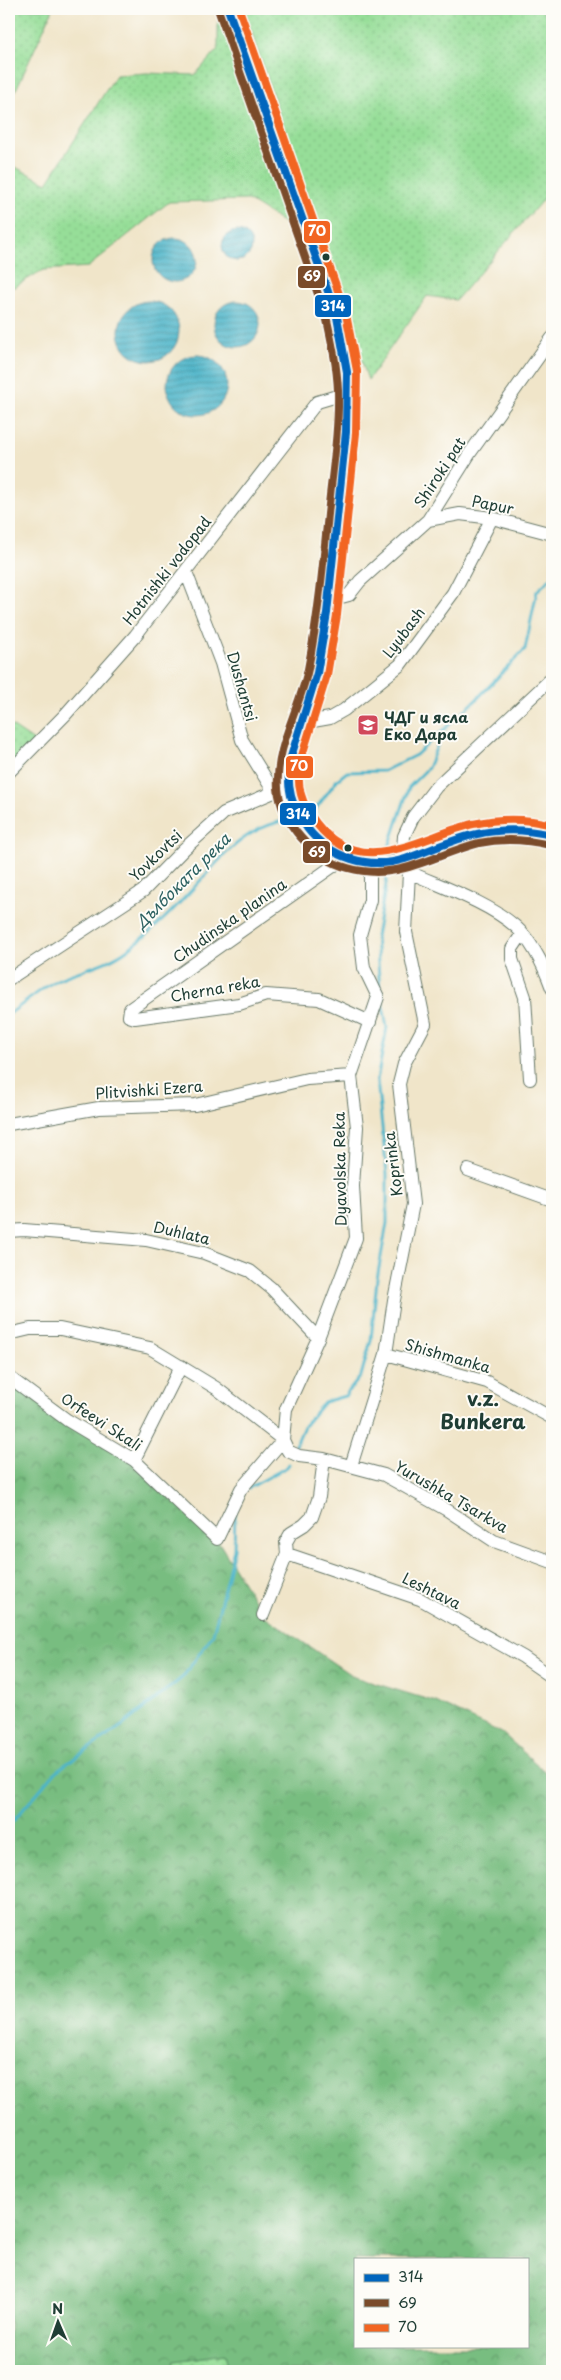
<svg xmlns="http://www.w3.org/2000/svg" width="561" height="2380" font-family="'Playpen Sans',sans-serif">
  <defs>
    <pattern id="grass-dots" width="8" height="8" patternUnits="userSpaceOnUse" patternTransform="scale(1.25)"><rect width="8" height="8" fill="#96de98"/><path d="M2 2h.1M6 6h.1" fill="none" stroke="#81bf84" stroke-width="1.8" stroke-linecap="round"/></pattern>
    <pattern id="forest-crowns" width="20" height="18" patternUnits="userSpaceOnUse" patternTransform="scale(1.25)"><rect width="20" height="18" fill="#78bd80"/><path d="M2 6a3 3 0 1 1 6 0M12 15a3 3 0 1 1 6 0" fill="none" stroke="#629b6a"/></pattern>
    <pattern id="water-rules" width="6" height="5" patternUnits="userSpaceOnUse" patternTransform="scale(1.25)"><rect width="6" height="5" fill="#4bb4c9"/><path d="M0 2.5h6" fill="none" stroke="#3e94a4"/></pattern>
  </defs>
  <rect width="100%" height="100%" fill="#fdfcf7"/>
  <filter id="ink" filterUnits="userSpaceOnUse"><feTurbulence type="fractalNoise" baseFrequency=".02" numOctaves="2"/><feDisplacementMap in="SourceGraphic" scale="10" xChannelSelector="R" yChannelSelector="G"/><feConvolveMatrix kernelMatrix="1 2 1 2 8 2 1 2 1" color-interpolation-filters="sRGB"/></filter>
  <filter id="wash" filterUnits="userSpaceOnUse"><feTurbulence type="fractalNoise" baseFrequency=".0096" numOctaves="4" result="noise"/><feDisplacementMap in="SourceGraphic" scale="20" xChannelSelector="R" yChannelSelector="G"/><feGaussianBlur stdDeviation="1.12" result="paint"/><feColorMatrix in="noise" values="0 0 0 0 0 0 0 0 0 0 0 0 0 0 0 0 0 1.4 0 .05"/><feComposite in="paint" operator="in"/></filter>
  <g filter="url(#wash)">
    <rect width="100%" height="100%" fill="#f0e5c9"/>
    <path fill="url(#grass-dots)" stroke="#5a8e66" d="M 9,9 L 53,9 L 9,105 Z
      M 244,9 L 541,9 L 552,22 L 552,189 L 456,300 L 427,296 L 368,380 Z
      M 218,21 L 225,22 L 294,224 L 289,226 L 248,200 L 169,202 L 88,267 L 43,270 L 9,290 L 9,164 L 47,183 L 116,75 L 147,73 L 195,75 L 218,49 Z
      M 9,724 L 37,743 L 9,772 Z
      M 225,2354 L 229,2371 L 172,2371 L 174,2361 Z"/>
    <path fill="url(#forest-crowns)" stroke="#4c7d5a" fill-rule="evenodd" d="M 9,1377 L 134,1460 L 217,1539 L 263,1615 L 354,1677 L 436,1702 L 502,1733 L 552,1778 L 552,2371 L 229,2371 L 225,2354 L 174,2361 L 172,2371 L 9,2371 ZM 355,2259 L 527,2259 L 527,2346 L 355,2346 Z"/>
    <path fill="url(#water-rules)" stroke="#35787e" d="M222 246a15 15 0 1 1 30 0a15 15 0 1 1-30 0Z
      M153 260a22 22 0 1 1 44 0a22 22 0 1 1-44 0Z
      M119 331a30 30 0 1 1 60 0a30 30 0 1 1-60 0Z
      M214 324a23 23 0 1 1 46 0a23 23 0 1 1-46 0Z
      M167 385a30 30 0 1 1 60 0a30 30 0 1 1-60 0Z"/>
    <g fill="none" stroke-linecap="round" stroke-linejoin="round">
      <path stroke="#4bb4c9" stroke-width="3" d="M 305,818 L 309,818 L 337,780 L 347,772 L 384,771 L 416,755 L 474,702 L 525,649 L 537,591 L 552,577
        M 388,859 L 388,850 L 409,787 L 428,768 L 444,729
        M 380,990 L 376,936 L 386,884 L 387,865
        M 9,1014 C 24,1004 44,986 59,979 C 82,969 107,965 128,949 C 155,930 178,905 200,881 C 229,849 250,824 296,819
        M 294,1449 L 304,1426 L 324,1402 L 345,1396 L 361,1376 L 371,1340 L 377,1279 L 387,1223 L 387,1174 L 377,1080 L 387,1027 L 382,1001
        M 249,1488 L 287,1467 L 289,1464
        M 9,1826 L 56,1771 L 123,1725 L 183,1677 L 213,1634 L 234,1549 L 235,1513"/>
    </g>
  </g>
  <g filter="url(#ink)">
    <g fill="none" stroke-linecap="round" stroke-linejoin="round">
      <g stroke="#687868" stroke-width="14">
        <path id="minor" d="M 228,9 L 337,317 C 339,328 343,340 344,352 C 353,404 343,460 338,513 C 333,567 328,620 317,673 C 310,707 285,754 288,788 C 290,808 316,846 335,853 C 355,861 379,866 401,860 C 410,858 420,853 430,849 C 472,833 508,821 552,835
          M 428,520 L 460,514 L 492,518 L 552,534
          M 186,572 L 221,663 L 242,740 L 274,792 L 280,791
          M 330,600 L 349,595 L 360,581 L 428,520 L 470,453 L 552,338
          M 302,723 L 330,718 L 344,710 L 400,665 L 453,593 L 492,518
          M 9,772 L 65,715 L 135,636 L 317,402 L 347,393
          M 346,857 L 130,1009 L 129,1016 L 135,1018 L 239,1004 L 266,995 L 319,999 L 370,1022
          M 402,860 L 404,836 L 413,817 L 436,787 L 552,678
          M 409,872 C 442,887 487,902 515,926 C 533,942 544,966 552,988
          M 522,934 L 512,949 L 512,959 L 525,997 L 530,1079
          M 9,979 L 143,891 L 184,849 L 224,813 L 274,792
          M 9,1124 L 99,1108 L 195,1105 L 307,1079 L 351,1076
          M 468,1170 L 552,1200
          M 9,1231 L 24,1230 L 146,1240 L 204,1253 L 250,1271 L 271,1288 L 318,1338
          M 9,1334 L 30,1329 L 60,1329 L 150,1348 L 216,1388 L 283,1440 L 288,1451 L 299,1456 L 324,1459 L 384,1475 L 447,1510 L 494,1541 L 552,1562
          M 386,1354 L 487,1382 L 552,1418
          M 9,1377 L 67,1420 L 134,1460 L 217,1539 L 241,1489 L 283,1440 L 286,1409 L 318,1338 L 356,1238 L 353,1186 L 357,1127 L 351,1076 L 378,997 L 364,968 L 360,935 L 370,900 L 370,862
          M 134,1460 L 181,1366
          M 351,1466 L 386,1354 L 394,1300 L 413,1204 L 399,1084 L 404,1064 L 425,1024 L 406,932 L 409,872 L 402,860
          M 287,1554 L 420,1599 L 523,1657 L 552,1677
          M 263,1615 L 287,1554 L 286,1542 L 291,1533 L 304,1525 L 312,1517 L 319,1497 L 324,1459"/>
      </g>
      <use href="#minor" stroke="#fff" stroke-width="12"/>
      <g stroke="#fdfcf7" stroke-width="11">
        <path id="bus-1" d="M 228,9 L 337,317 L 347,372 L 346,432 L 327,613 L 317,673 L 290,760 C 286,787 291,806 307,828 C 330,858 369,870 405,859 C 430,851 452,839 477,834 C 503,828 526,829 552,835"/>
      </g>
      <g stroke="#fdfcf7" stroke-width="11">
        <path id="bus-2" d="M 219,12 L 327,320 C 332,343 337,366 338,391 C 339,432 332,473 328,514 C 323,566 318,618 308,669 C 300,708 275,747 278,788 C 281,824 314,859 348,868 C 399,882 432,855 479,843 C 503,838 525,839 550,845"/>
      </g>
      <g stroke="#fdfcf7" stroke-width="11">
        <path id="bus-3" d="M 239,9 L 346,314 L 357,371 L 356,433 L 337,615 L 327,675 L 300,762 C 296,786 301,803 316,823 C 361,881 419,837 473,824 C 500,818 526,818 552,825"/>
      </g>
      <use href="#bus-1" stroke="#0065bd" stroke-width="8"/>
      <use href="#bus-2" stroke="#7a4b2a" stroke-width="8"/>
      <use href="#bus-3" stroke="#f26522" stroke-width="8"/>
    </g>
  </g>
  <defs>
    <g id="school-square" transform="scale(1.125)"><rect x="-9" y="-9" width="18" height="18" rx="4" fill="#d1495b" stroke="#fdfcf7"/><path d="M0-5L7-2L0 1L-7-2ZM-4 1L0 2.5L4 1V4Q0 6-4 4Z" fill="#fff"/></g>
  </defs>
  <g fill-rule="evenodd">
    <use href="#school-square" x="368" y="725"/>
  </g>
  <g fill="#1f3d34" stroke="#fdfcf7" stroke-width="2">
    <circle cx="326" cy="257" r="4.5"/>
    <circle cx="348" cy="848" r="4.5"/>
  </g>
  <g text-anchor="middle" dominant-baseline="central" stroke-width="4" stroke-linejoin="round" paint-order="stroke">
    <g font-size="15" fill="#1f3d34" stroke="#fdfcf7">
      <text transform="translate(439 472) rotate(-57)">Shiroki pat</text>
      <text transform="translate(493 504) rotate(11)">Papur</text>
      <text transform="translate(166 570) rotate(-52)">Hotnishki vodopad</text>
      <text transform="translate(403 632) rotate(-53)">Lyubash</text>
      <text transform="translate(243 686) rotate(74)">Dushantsi</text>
      <text transform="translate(155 855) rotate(-44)">Yovkovtsi</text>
      <text transform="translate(229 920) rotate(-35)">Chudinska planina</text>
      <text transform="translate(215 988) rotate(-10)">Cherna reka</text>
      <text transform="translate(149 1089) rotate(-4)">Plitvishki Ezera</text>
      <text transform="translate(392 1164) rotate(-97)">Koprinka</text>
      <text transform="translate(339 1169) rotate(-91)">Dyavolska Reka</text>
      <text transform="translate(182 1232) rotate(13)">Duhlata</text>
      <text transform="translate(448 1355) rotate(16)">Shishmanka</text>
      <text transform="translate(102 1421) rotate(33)">Orfeevi Skali</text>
      <text transform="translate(452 1496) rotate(30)">Yurushka Tsarkva</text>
      <text transform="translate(432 1590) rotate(26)">Leshtava</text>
    </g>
    <g font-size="15" font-weight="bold" fill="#1f3d34" stroke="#fdfcf7" text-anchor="start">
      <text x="384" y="716">ЧДГ и ясла<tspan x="384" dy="17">Еко Дара</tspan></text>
    </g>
    <g font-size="16" font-style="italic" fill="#2c6161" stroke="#fdfcf7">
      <text transform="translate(182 880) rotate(-45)">Дълбоката река</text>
    </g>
    <g font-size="20" font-weight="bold" fill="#1f3d34" stroke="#fdfcf7">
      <text x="483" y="1398">v.z.<tspan x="483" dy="23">Bunkera</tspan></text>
    </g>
  </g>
  <g stroke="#fdfcf7" stroke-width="2">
    <rect x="303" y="220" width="28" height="24" rx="5" fill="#f26522"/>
    <rect x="297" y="265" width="29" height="24" rx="5" fill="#7a4b2a"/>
    <rect x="314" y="294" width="38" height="24" rx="5" fill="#0065bd"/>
    <rect x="285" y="755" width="29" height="24" rx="5" fill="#f26522"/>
    <rect x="279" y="802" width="38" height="24" rx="5" fill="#0065bd"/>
    <rect x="302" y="840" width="29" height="24" rx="5" fill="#7a4b2a"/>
  </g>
  <g font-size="14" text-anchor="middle" font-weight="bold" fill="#fff">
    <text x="317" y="236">70</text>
    <text x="312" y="281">69</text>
    <text x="333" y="311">314</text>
    <text x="299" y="771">70</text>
    <text x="298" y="819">314</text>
    <text x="317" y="857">69</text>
  </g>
  <rect width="561" height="2380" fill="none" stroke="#fdfcf7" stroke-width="30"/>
  <rect x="354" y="2258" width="175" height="90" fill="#fdfcf7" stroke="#a4b0a9"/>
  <rect x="364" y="2274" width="25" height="8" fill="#0065bd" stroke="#a4b0a9"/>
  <text x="398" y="2282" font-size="15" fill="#1f3d34">314</text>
  <rect x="364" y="2299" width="25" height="8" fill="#7a4b2a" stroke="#a4b0a9"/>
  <text x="398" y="2308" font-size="15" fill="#1f3d34">69</text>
  <rect x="364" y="2324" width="25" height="8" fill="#f26522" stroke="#a4b0a9"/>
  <text x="398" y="2332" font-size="15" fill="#1f3d34">70</text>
  <g transform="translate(58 2322) rotate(358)" stroke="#fdfcf7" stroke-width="4" paint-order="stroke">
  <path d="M0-4L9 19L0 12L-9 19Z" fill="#1f3d34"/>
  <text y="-8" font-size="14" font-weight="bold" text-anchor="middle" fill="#1f3d34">N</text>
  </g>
</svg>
